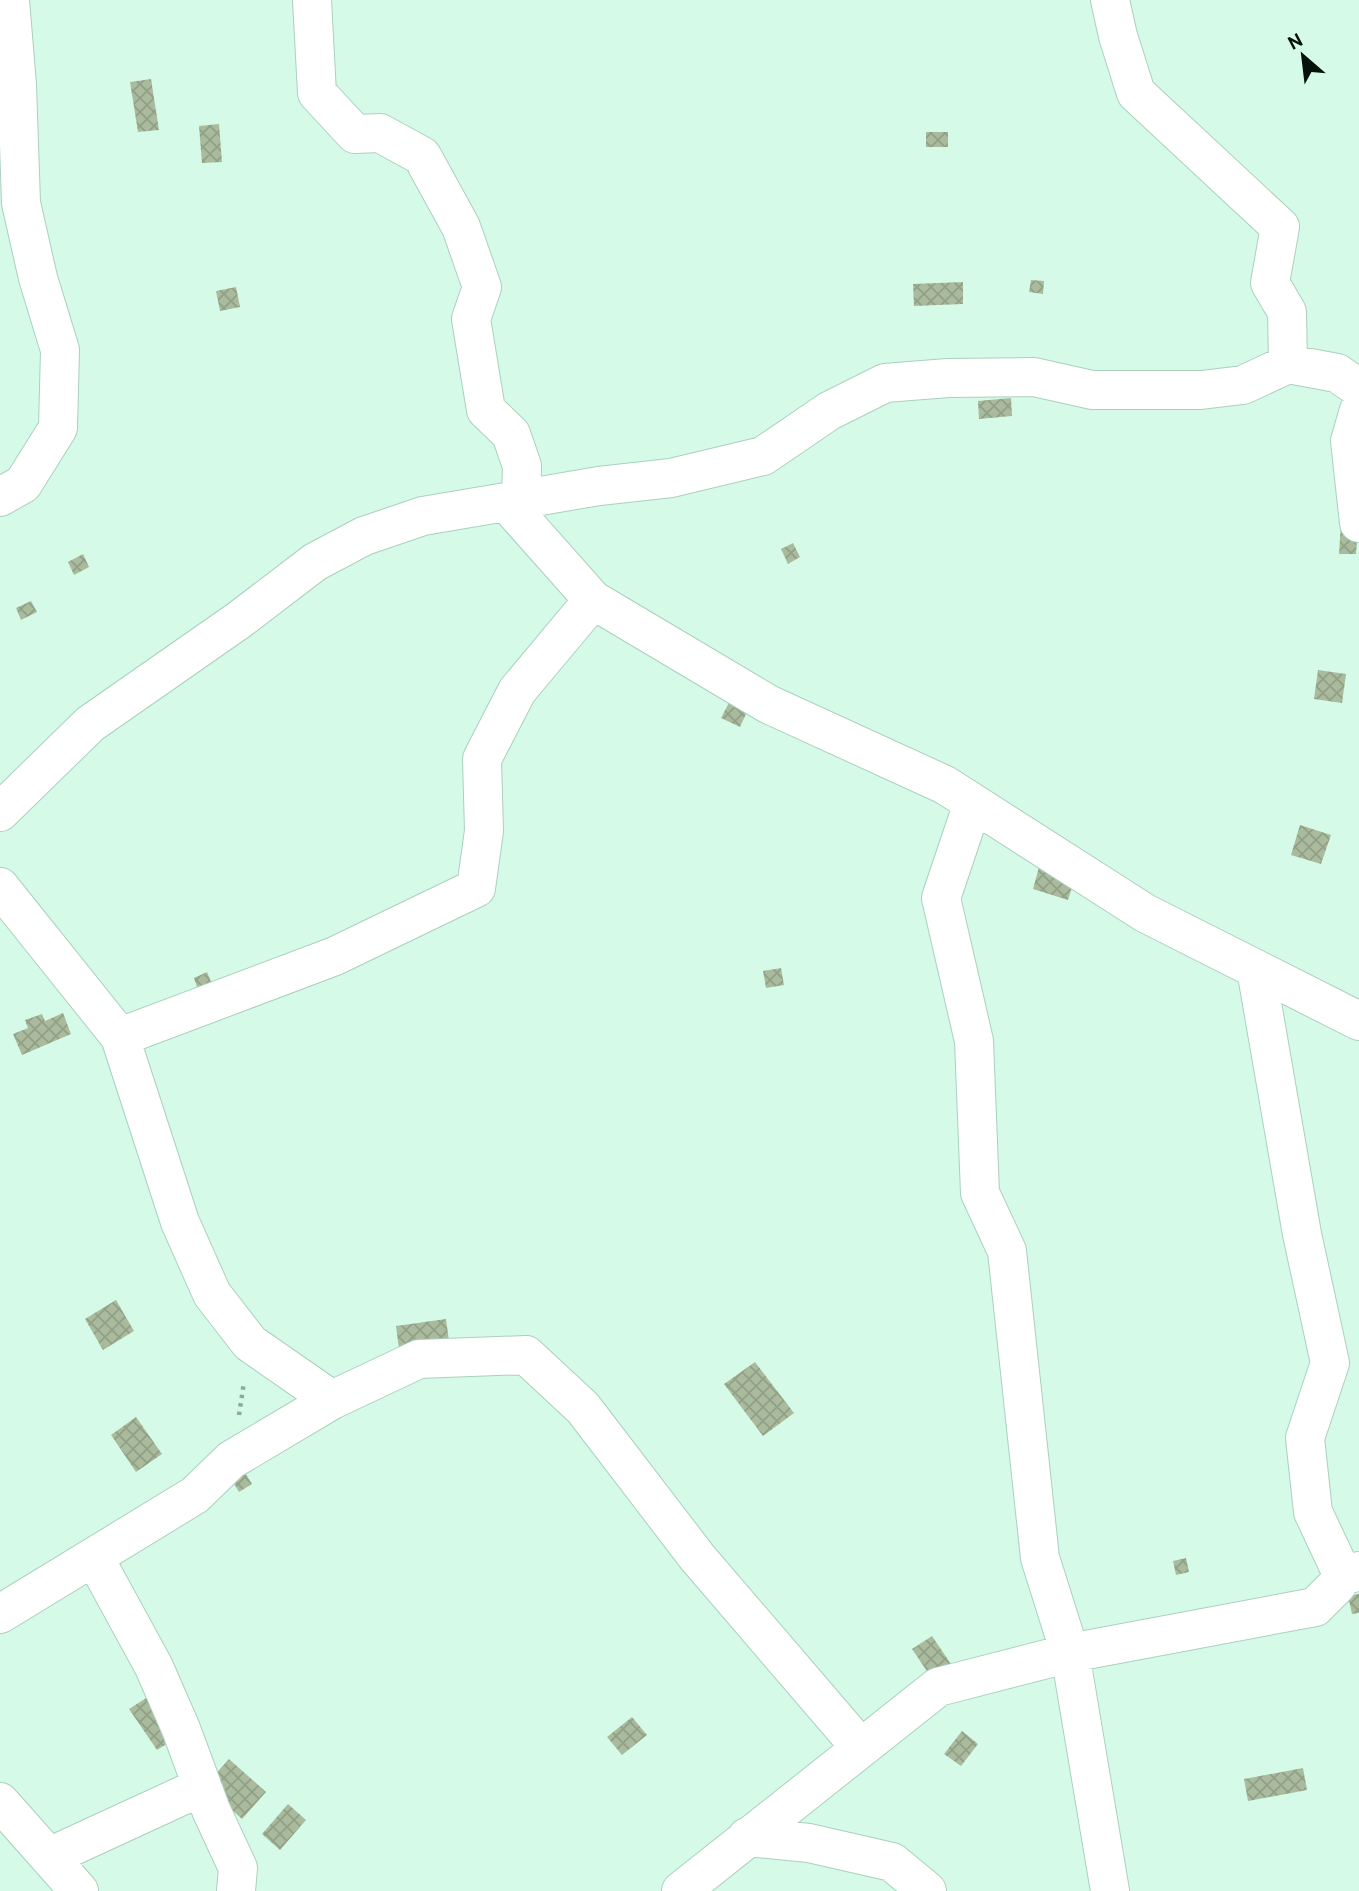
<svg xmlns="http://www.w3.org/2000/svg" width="1359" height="1891" font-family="Overpass,sans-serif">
  <defs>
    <pattern id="building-cross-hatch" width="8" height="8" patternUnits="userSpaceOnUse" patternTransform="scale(1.75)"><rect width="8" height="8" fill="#aabb9d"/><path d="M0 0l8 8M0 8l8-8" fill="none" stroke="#91a086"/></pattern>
  </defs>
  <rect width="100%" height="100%" fill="#d5fbe8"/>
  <path fill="url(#building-cross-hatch)" d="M 151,79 L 159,130 L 138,132 L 130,82 Z
    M 219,124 L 222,162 L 202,163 L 199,126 Z
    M 926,132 L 948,132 L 948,147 L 926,147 Z
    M 1031,280 L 1044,281 L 1043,294 L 1029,292 Z
    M 963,282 L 963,304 L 914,306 L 913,284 Z
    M 236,287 L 240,307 L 220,311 L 216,291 Z
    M 1011,398 L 1012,416 L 979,419 L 978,401 Z
    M 1341,522 L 1358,523 L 1356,554 L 1339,554 Z
    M 793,543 L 800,557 L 788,564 L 781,549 Z
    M 83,554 L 89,567 L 74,575 L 68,562 Z
    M 31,601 L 37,612 L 21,620 L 16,608 Z
    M 1318,670 L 1346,674 L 1342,703 L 1314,699 Z
    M 734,693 L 752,701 L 740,727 L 721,718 Z
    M 1300,825 L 1331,835 L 1321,864 L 1291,855 Z
    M 1039,867 L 1075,878 L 1068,900 L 1033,889 Z
    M 781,968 L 784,985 L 766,988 L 763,971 Z
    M 207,972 L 212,984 L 198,990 L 194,978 Z
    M 63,1013 L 71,1034 L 22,1055 L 13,1034 L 28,1028 L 25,1020 L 42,1014 L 45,1021 Z
    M 116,1300 L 134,1331 L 103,1350 L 85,1319 Z
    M 446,1319 L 449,1341 L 399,1349 L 396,1326 Z
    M 755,1362 L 794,1413 L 763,1436 L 724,1384 Z
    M 136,1417 L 162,1454 L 136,1472 L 111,1435 Z
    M 239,1463 L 252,1484 L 239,1492 L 226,1470 Z
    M 1186,1558 L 1189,1572 L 1176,1575 L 1173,1561 Z
    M 1359,1594 L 1359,1613 L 1352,1614 L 1348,1596 Z
    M 932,1636 L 955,1670 L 935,1683 L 912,1649 Z
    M 154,1693 L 181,1735 L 157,1750 L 129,1709 Z
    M 632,1717 L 647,1735 L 622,1755 L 607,1737 Z
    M 962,1731 L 978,1744 L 961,1766 L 944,1754 Z
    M 229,1759 L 266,1792 L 242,1819 L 205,1786 Z
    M 1303,1768 L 1307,1790 L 1248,1801 L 1244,1779 Z
    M 288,1804 L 306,1820 L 280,1850 L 262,1834 Z"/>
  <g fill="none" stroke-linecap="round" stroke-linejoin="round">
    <g stroke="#abd0be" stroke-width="40">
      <path id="minor" d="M 312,0 L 317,93 L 355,134 L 380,133 L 422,156 L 461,227 L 482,287 L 471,319 L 486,410 L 511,434 L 522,466 L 521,499
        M 1110,0 L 1118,36 L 1136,93 L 1280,227 L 1270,283 L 1287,312 L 1288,364
        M 1359,410 L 1350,441 L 1359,523
        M 0,497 L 23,484 L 58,428 L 60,350 L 38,278 L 21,203 L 17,85 L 10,0
        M 506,502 L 593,600 L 768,704 L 945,785 L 1145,913 L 1359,1021
        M 973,803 L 941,898 L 974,1041 L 980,1193 L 1007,1251 L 1040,1558 L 1070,1653 L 1110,1891
        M 0,812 L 90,724 L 239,620 L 315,562 L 364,536 L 423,516 L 599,486 L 671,478 L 763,456 L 829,411 L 885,383 L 948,378 L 1034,377 L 1092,390 L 1201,390 L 1243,385 L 1288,364 L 1337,373 L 1359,388
        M 0,887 L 120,1037 L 180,1222 L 212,1294 L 250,1343 L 332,1400
        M 1256,969 L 1302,1234 L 1330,1363 L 1305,1438 L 1313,1512 L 1343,1576
        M 120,1037 L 335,956 L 476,888 L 484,831 L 482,759 L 517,691 L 593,600
        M 94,1557 L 154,1667 L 181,1729 L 211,1810 L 238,1868 L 236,1891
        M 0,1614 L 195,1495 L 231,1460 L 332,1400 L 419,1359 L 526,1355 L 583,1408 L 697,1557 L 860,1747
        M 0,1802 L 79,1891
        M 747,1837 L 809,1843 L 892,1862 L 927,1891
        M 49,1857 L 201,1787
        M 681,1891 L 938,1687 L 1070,1653 L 1315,1607 L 1337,1585 L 1343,1576 L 1359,1571"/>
    </g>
    <path stroke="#8dab9c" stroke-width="4.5" stroke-dasharray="3.5 5" stroke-linecap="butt" d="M 239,1415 L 244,1382"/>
    <use href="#minor" stroke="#fff" stroke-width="38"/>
  </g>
  <g transform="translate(1303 56) rotate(332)" stroke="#d5fbe8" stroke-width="5" paint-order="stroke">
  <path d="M0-5L12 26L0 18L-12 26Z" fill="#05120c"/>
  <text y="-10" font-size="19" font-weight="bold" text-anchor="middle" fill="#05120c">N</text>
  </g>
</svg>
